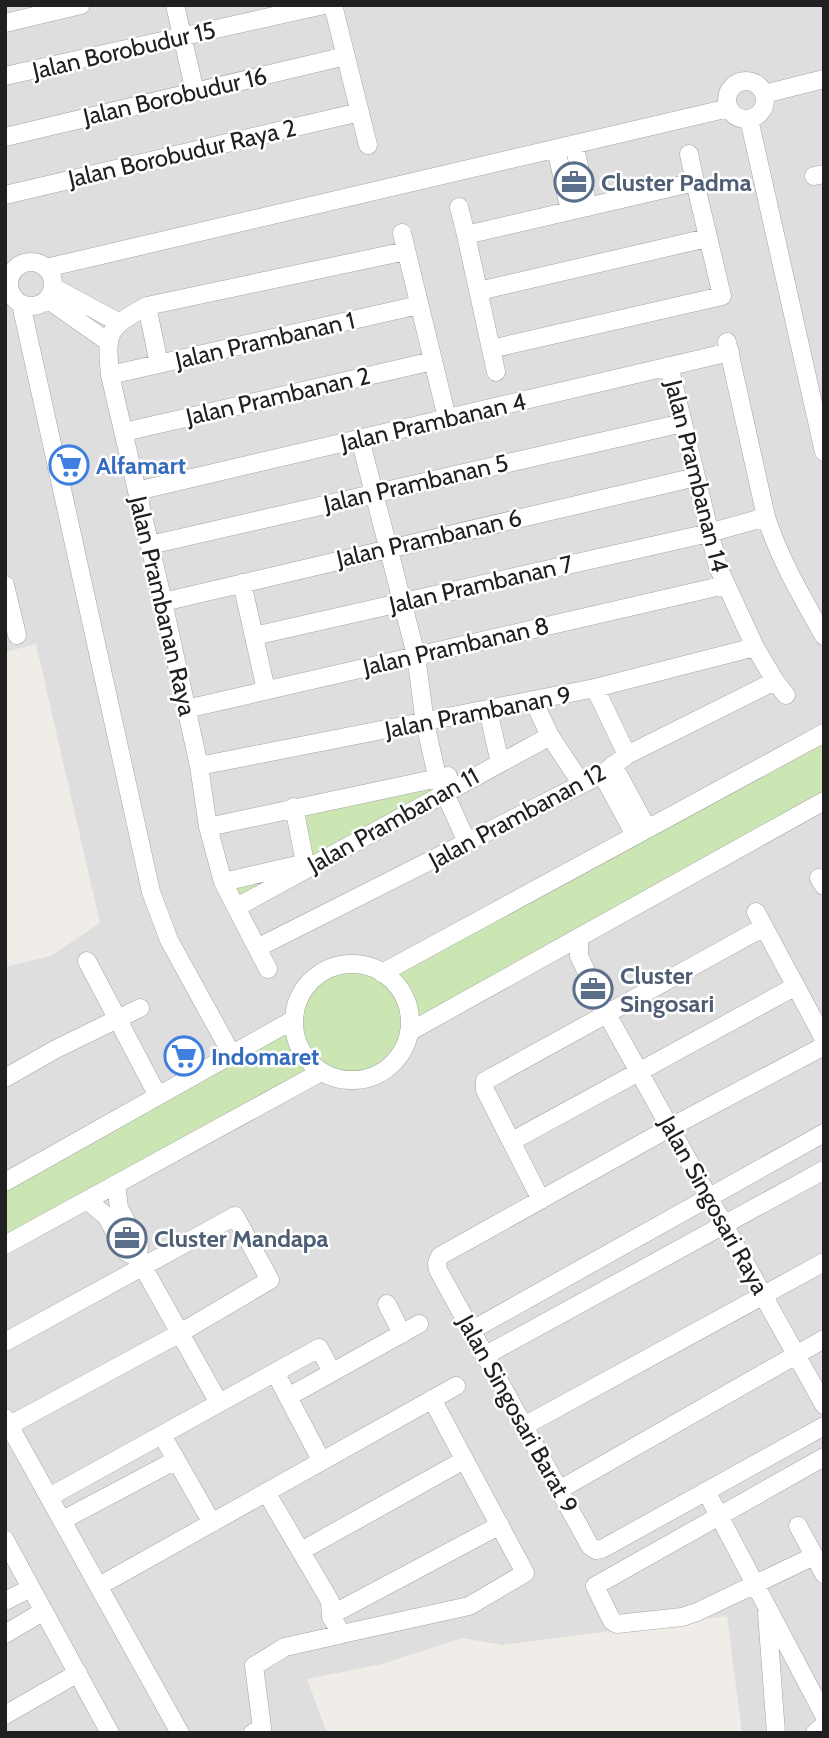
<svg xmlns="http://www.w3.org/2000/svg" width="829" height="1738" font-family="Cabin,sans-serif">
  <rect width="100%" height="100%" fill="#f0ede8"/>
  <path fill="#dedede" d="M 5,5 L 824,5 L 824,1733 L 742,1733 L 727,1616 L 503,1645 L 462,1638 L 382,1664 L 307,1679 L 327,1733 L 5,1733 L 5,967 L 51,956 L 100,923 L 36,644 L 5,652 Z"/>
  <path fill="#cbe5b3" d="M 824,733 L 824,801 L 579,939 L 574,959 L 560,949 L 409,1032 C 397,1074 361,1091 320,1072 L 5,1245 L 5,1182 L 293,1020 C 301,973 339,953 382,973 Z
    M 478,773 L 237,907 L 223,882 L 304,864 L 294,807 L 437,776 Z"/>
  <g fill="none" stroke-linecap="round" stroke-linejoin="round">
    <g stroke="#a4a4a4" stroke-width="19">
      <path id="minor" d="M 175,5 L 195,92
        M 333,5 L 368,145
        M 5,23 L 81,5
        M 5,76 L 324,5
        M727 100a19 19 0 1 1 38 0a19 19 0 1 1-38 0Z
        M 764,94 L 824,79
        M 749,119 L 824,452
        M 5,137 L 346,56
        M 574,144 L 588,207
        M 556,149 L 570,210
        M 689,154 L 695,182
        M 814,176 L 824,174
        M 695,182 L 722,296 L 491,349 L 466,235 Z
        M 5,195 L 360,112
        M 459,207 L 466,235
        M 402,233 L 447,418
        M9 284a22 22 0 1 1 44 0a22 22 0 1 1-44 0Z
        M 46,268 L 729,108
        M 53,287 L 118,322
        M 479,291 L 707,238
        M 47,299 L 107,341
        M 21,304 L 151,892 L 169,940 L 231,1053
        M 147,306 L 159,364
        M 727,342 L 766,517 C 780,560 802,597 824,636
        M 491,349 L 496,372
        M 669,366 L 718,567 L 755,647 L 775,681 L 786,695
        M 110,375 L 419,305
        M 124,432 L 433,361
        M 360,439 L 416,655 L 425,723 L 437,776 L 467,842
        M 137,491 L 730,352
        M 150,545 L 683,423
        M 242,583 L 266,690
        M 5,585 L 17,635
        M 163,602 L 696,477
        M 254,636 L 709,533 L 766,517
        M 595,688 L 627,755
        M 533,700 L 550,736 L 581,783
        M 186,709 L 725,585
        M 488,710 L 500,763
        M 613,765 L 647,828
        M 199,766 L 595,688 L 755,647
        M 602,774 L 635,835
        M 294,807 L 306,868
        M 208,827 L 448,776
        M 819,878 L 824,886
        M 223,882 L 297,865
        M 237,907 L 550,736
        M 756,912 L 824,1039
        M 579,939 L 579,956 L 603,1007 L 824,1405
        M 257,948 L 602,774 L 627,755 L 775,681
        M 87,961 L 158,1096
        M294 1022a58 58 0 1 1 116 0a58 58 0 1 1-116 0Z
        M 268,969 L 223,882 L 208,827 L 199,766 L 163,602 L 110,375 C 106,331 107,328 147,306 L 406,251
        M 382,973 L 824,733
        M 409,1032 L 824,801
        M 824,1046 L 671,1127 L 440,1256 L 437,1263 L 438,1270 L 590,1546 L 596,1550 L 602,1549 L 824,1426
        M 5,1078 L 56,1049 L 140,1008
        M 512,1141 L 796,986
        M 5,1182 L 293,1020
        M 116,1184 L 119,1208 L 139,1246 L 138,1258
        M 87,1200 L 106,1216 L 126,1252 L 138,1258
        M 541,1200 L 485,1090 L 485,1081 L 764,927
        M 5,1245 L 321,1072
        M 138,1258 L 219,1403
        M 387,1304 L 402,1334
        M 472,1330 L 824,1133
        M 5,1342 L 235,1216 L 270,1280 L 180,1333 L 10,1425
        M 486,1355 L 824,1170
        M 275,1372 L 321,1460
        M 288,1397 L 419,1324
        M 5,1418 L 180,1733
        M 524,1426 L 824,1262
        M 162,1435 L 212,1523
        M 559,1490 L 824,1339
        M 706,1491 L 824,1715
        M 266,1492 L 330,1601 L 331,1617 L 342,1634 L 469,1606 L 525,1573 L 432,1399
        M 49,1497 L 319,1348 L 332,1372
        M 63,1520 L 176,1460
        M 798,1526 L 824,1574
        M 5,1540 L 110,1733
        M 301,1551 L 464,1460
        M 814,1556 L 697,1612 L 682,1617 L 617,1624 L 612,1621 L 595,1586 L 824,1457
        M 99,1586 L 456,1386
        M 5,1601 L 31,1588
        M 767,1613 L 776,1733
        M 331,1615 L 500,1525
        M 5,1634 L 44,1611
        M 5,1715 L 78,1673
        M 253,1733 L 262,1728 L 254,1666 L 285,1647 L 343,1634
        M 815,1733 L 824,1725"/>
    </g>
    <use href="#minor" stroke="#fff" stroke-width="18"/>
  </g>
  <defs>
    <g id="office-ring" transform="scale(2.0125)"><circle r="9.5" fill="#fff" stroke="#5c6f8a" stroke-width="1.5"/><path d="M-6-3h4V-5.5h4V-3h4V5H-6ZM-1-4.5V-3h2v-1.5ZM-6 0V1H6V0Z" fill="#5c6f8a"/></g>
    <g id="supermarket-ring" transform="scale(2.0125)"><circle r="9.5" fill="#fff" stroke="#3f7fe0" stroke-width="1.5"/><path d="M-6-5.5h2.5l.6 2H6L4.5 2H-2.5L-4.4-4H-6ZM-1.5 3.2a1.3 1.3 0 1 0 .1 0ZM3 3.2a1.3 1.3 0 1 0 .1 0Z" fill="#3f7fe0"/></g>
  </defs>
  <g fill-rule="evenodd">
    <use href="#office-ring" x="574" y="182"/>
    <use href="#supermarket-ring" x="69" y="465"/>
    <use href="#office-ring" x="593" y="989"/>
    <use href="#supermarket-ring" x="184" y="1056"/>
    <use href="#office-ring" x="127" y="1238"/>
  </g>
  <g text-anchor="middle" dominant-baseline="central" stroke-width="5" stroke-linejoin="round" paint-order="stroke">
    <g font-size="24" fill="#202020" stroke="#fff">
      <text transform="translate(124 50) rotate(-13)">Jalan Borobudur 15</text>
      <text transform="translate(175 96) rotate(-13)">Jalan Borobudur 16</text>
      <text transform="translate(182 153) rotate(-13)">Jalan Borobudur Raya 2</text>
      <text transform="translate(265 340) rotate(-13)">Jalan Prambanan 1</text>
      <text transform="translate(278 396) rotate(-13)">Jalan Prambanan 2</text>
      <text transform="translate(433 422) rotate(-13)">Jalan Prambanan 4</text>
      <text transform="translate(697 476) rotate(76)">Jalan Prambanan 14</text>
      <text transform="translate(416 483) rotate(-13)">Jalan Prambanan 5</text>
      <text transform="translate(429 538) rotate(-13)">Jalan Prambanan 6</text>
      <text transform="translate(481 584) rotate(-13)">Jalan Prambanan 7</text>
      <text transform="translate(163 606) rotate(77)">Jalan Prambanan Raya</text>
      <text transform="translate(456 646) rotate(-13)">Jalan Prambanan 8</text>
      <text transform="translate(478 712) rotate(-11)">Jalan Prambanan 9</text>
      <text transform="translate(517 816) rotate(-28)">Jalan Prambanan 12</text>
      <text transform="translate(393 820) rotate(-29)">Jalan Prambanan 11</text>
      <text transform="translate(714 1205) rotate(61)">Jalan Singosari Raya</text>
      <text transform="translate(518 1414) rotate(61)">Jalan Singosari Barat 9</text>
    </g>
    <g font-size="24" font-weight="bold" fill="#4e5e75" stroke="#fff" text-anchor="start">
      <text x="601" y="182">Cluster Padma</text>
      <text x="620" y="975">Cluster<tspan x="620" dy="28">Singosari</tspan></text>
      <text x="154" y="1238">Cluster Mandapa</text>
    </g>
    <g font-size="24" font-weight="bold" fill="#366cbe" stroke="#fff" text-anchor="start">
      <text x="96" y="465">Alfamart</text>
      <text x="211" y="1056">Indomaret</text>
    </g>
  </g>
  <rect width="829" height="1738" fill="none" stroke="#202020" stroke-width="14"/>
</svg>
